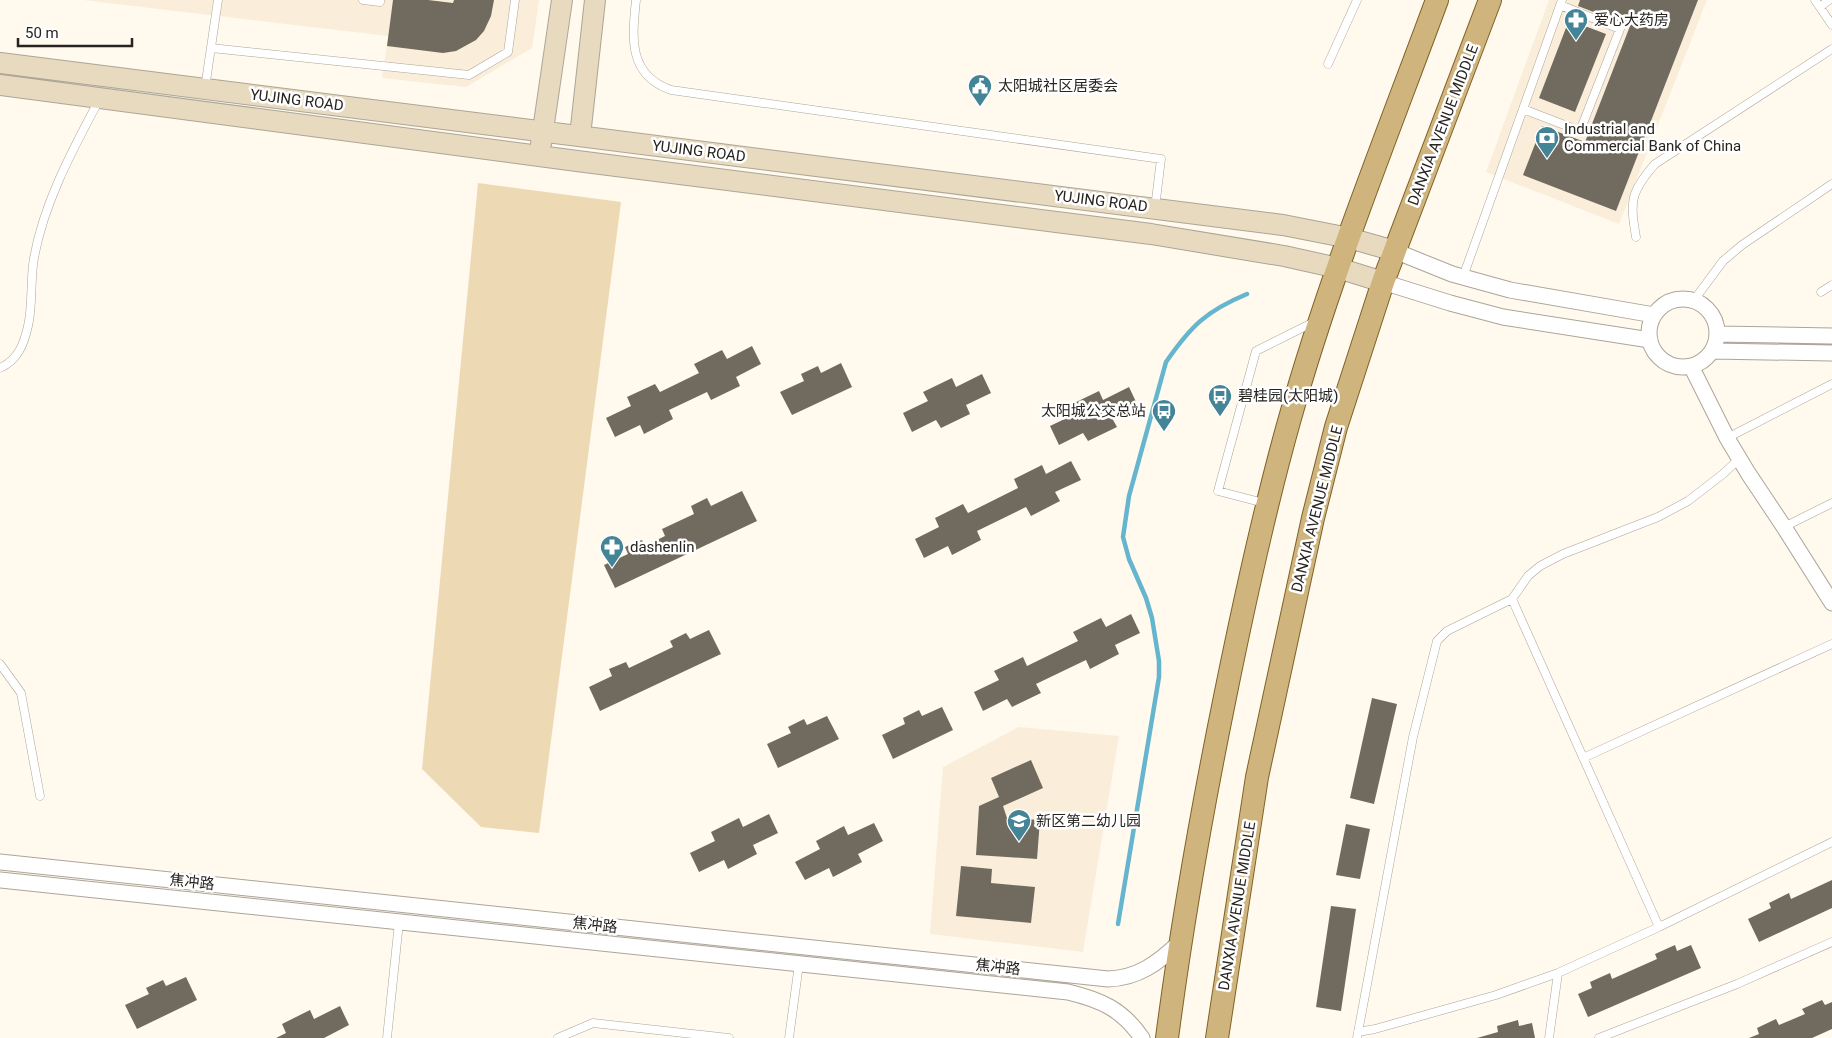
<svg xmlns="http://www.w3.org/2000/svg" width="1832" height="1038" font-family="Roboto,'Noto Sans SC',sans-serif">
  <rect width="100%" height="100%" fill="#fff9ee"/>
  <path fill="#faeeda" d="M 83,0 L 539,0 L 532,48 L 466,87 L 382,78 L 388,36 Z
    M 1549,0 L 1707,0 L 1619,224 L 1486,172 Z
    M 1019,727 L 1119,736 L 1083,952 L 930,934 L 943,767 Z"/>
  <path fill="#eed9b5" d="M 478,183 L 621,202 L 539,833 L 481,827 L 422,769 Z"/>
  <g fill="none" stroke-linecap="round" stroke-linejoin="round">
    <path stroke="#64b5cd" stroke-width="4.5" d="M 1118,924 L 1159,677 L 1159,661 L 1152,618 L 1146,598 L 1129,559 L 1123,537 L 1129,496 L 1166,362 C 1191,326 1206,311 1247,294"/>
  </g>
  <path fill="#716b5f" d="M 393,0 L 428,0 L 453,3 L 454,0 L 494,0 L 491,16 L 484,31 L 476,40 L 456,51 L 443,53 L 387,46 Z
    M 1580,0 L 1698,0 L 1616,211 L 1523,175 L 1542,126 L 1585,142 L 1630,26 L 1578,6 Z
    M 1569,20 L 1606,34 L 1575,112 L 1539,98 Z
    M 752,346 L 761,364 L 736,377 L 740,386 L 711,400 L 707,392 L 669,410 L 673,419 L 644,434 L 640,425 L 615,437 L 606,418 L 631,406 L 627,397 L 655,384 L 660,392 L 699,373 L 694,364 L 722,350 L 727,359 Z
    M 841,363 L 852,387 L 792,415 L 780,392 L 804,381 L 801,374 L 818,366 L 821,373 Z
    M 982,374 L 991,393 L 966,405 L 970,414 L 941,428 L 936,420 L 912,432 L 903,413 L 928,401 L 923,392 L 952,378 L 956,387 Z
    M 1129,387 L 1138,406 L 1112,418 L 1117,427 L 1088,441 L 1083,433 L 1059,445 L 1050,426 L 1075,414 L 1070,405 L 1099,391 L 1103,400 Z
    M 1071,461 L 1081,480 L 1055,492 L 1060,501 L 1031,516 L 1026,507 L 977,531 L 981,540 L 952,555 L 948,546 L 924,558 L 915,539 L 939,527 L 935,518 L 963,504 L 968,513 L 1018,488 L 1014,479 L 1042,465 L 1046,474 Z
    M 742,491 L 757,521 L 615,588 L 604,565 L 628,554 L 625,547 L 642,540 L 645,546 L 665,536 L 662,529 L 694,514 L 691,506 L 707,498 L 711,506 Z
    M 1131,614 L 1140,633 L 1115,645 L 1119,654 L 1090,669 L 1086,660 L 1036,684 L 1041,693 L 1012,707 L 1007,699 L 983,711 L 974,692 L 999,680 L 994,671 L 1023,657 L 1027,666 L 1078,641 L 1073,632 L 1101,618 L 1106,627 Z
    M 709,630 L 721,654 L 600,711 L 589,687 L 612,676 L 609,669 L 626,662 L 629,668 L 673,647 L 670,641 L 686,633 L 690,639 Z
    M 1372,698 L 1397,704 L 1374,804 L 1350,798 Z
    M 942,707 L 953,730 L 893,759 L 882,735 L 905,724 L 903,718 L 919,710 L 922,716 Z
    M 827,716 L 839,739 L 778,768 L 767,744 L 791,733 L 788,727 L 804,719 L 807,725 Z
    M 1031,760 L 1043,788 L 1003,806 L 1007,818 L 1040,820 L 1037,859 L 976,855 L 979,806 L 999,797 L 991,778 Z
    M 769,814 L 778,833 L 753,845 L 757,854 L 728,869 L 724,860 L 699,872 L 690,853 L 715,841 L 711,832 L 739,818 L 743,827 Z
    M 874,823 L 883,841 L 858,854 L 862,862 L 833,877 L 829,868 L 805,880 L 795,862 L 820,849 L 816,841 L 844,826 L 848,835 Z
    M 1346,824 L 1370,829 L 1360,879 L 1336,875 Z
    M 961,866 L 992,869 L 991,883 L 1035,887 L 1031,923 L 956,916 Z
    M 1832,880 L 1832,908 L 1759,942 L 1748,919 L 1771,908 L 1769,903 L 1789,893 L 1791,899 Z
    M 1331,906 L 1356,909 L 1341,1011 L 1316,1007 Z
    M 1675,945 L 1677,951 L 1691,945 L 1701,968 L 1588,1017 L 1578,994 L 1592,988 L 1590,982 L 1610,973 L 1612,979 L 1657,959 L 1655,954 Z
    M 186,977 L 197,1000 L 137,1029 L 125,1005 L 149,994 L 146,988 L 163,980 L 166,986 Z
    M 1822,1000 L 1825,1005 L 1832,1002 L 1832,1029 L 1812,1038 L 1749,1038 L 1759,1034 L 1757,1028 L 1776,1019 L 1779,1025 L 1791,1020 L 1805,1014 L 1802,1009 Z
    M 340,1006 L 349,1025 L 324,1038 L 276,1038 L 286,1033 L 282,1024 L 310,1010 L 314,1019 Z
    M 1518,1020 L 1519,1026 L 1532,1023 L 1535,1038 L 1477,1038 L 1498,1032 L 1497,1026 Z"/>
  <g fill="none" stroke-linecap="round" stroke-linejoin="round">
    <g stroke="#aca598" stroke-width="9">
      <path id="service" d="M 363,0 L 380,2 L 380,0
        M 636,0 C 632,38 628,75 671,90 L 1161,159 L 1155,208
        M 1815,0 L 1832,25
        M 1820,7 L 1829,0
        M 211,48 L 469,75 L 508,52 L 515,0
        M 1328,64 L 1357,0
        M 205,88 L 218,0
        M 1523,109 L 1580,131 L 1620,29 L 1560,5
        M 1636,237 C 1630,202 1630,192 1655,164 L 1832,49
        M 1463,277 L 1562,0
        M 1821,292 L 1832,285
        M 1694,300 L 1723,261 L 1742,245 L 1832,184
        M 0,368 C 18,360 24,344 28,326 C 33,305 30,280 34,258 C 44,202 73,149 99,100
        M 1727,438 L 1832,384
        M 1264,503 L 1218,491 L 1256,351 L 1314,322
        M 1784,527 L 1832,503
        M 1512,599 L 1659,927
        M 0,664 L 21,693 L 40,796
        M 1583,758 L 1832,644
        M 1358,1032 L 1375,1029 L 1496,995 L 1558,973 L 1659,927 L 1832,842
        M 387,1038 L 399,922
        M 558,1038 L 593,1023 L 729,1038
        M 789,1038 L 799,964
        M 1357,1038 L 1413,737 L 1437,641 L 1447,631 L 1512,599 L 1528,576 L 1540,566 L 1563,554 L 1658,517 L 1688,501 L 1723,474 L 1739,459
        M 1549,1038 L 1558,973
        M 1599,1038 L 1737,984 L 1832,942"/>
    </g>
    <g stroke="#aca598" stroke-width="17">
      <path id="minor" d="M 1395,251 L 1452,274 L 1510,290 L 1654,315
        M 1383,282 L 1450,303 L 1503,317 L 1650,340
        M1649 333a34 34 0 1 1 68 0a34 34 0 1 1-68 0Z
        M 1718,334 L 1832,336
        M 1712,351 L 1832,353
        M 1691,366 L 1727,438 L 1748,473 L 1784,527 L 1832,603
        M 0,862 L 1108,979 C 1138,978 1158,963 1179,943
        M 0,880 L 1068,992 C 1101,1000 1122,1009 1142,1038"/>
    </g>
    <g stroke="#aca598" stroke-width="22">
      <path id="secondary" d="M 0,63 L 1283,225 L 1349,238 L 1395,251
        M 0,85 L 577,161 L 1151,234 L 1284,256 L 1338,268 L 1383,282
        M 580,136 L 595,0
        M 541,144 L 562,0"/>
    </g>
    <g stroke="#7f6225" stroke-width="24">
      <path id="primary" d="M 1167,1038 C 1182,923 1202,810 1225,697 C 1244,603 1264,510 1290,418 C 1330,276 1386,138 1437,0
        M 1217,1038 L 1257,777 L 1313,518 L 1336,427 L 1383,282 L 1490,0"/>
    </g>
    <use href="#service" stroke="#fff" stroke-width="8"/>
    <use href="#minor" stroke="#fff" stroke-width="15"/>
    <use href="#secondary" stroke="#e7dabe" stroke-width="20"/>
    <use href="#primary" stroke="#cfb57d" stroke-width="22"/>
  </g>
  <defs>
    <g id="pharmacy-pin" transform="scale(1.25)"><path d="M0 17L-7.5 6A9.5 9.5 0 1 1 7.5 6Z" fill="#438497" stroke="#fff"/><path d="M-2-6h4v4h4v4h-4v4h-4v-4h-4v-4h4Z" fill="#fff"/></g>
    <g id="civic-pin" transform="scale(1.25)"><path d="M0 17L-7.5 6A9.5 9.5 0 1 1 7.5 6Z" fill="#438497" stroke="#fff"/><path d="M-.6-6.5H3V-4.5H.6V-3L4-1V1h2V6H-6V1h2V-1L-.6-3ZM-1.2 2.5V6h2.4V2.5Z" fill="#fff"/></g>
    <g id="bank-pin" transform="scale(1.25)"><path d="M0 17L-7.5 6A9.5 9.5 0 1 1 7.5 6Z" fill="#438497" stroke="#fff"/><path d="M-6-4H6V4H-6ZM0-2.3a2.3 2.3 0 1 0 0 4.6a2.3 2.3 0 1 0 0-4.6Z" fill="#fff"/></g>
    <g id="bus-pin" transform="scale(1.25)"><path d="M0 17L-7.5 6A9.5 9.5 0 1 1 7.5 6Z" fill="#438497" stroke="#fff"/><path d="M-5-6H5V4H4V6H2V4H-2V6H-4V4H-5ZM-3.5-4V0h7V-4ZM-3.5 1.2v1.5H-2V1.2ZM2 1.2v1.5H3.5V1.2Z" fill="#fff"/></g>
    <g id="school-pin" transform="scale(1.25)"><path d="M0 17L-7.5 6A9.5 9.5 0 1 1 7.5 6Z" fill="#438497" stroke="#fff"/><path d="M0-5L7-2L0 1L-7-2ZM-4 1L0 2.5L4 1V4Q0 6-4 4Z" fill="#fff"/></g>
  </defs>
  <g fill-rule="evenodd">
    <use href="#pharmacy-pin" x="1576" y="20"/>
    <use href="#civic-pin" x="980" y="86"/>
    <use href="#bank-pin" x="1547" y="138"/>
    <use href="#bus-pin" x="1220" y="396"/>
    <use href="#bus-pin" x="1164" y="411"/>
    <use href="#pharmacy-pin" x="612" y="547"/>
    <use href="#school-pin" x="1019" y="821"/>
  </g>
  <g text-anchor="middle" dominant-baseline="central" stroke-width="5" stroke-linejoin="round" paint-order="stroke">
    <g font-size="15" fill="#272420" stroke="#fff" text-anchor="start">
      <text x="1594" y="20">爱心大药房</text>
      <text x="998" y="86">太阳城社区居委会</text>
      <text x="1564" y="129">Industrial and<tspan x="1564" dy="17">Commercial Bank of China</tspan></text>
      <text x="1238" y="396">碧桂园(太阳城)</text>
      <text x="1146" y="411" text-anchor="end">太阳城公交总站</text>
      <text x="630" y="547">dashenlin</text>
      <text x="1036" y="821">新区第二幼儿园</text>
    </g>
    <g font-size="15" fill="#272420" stroke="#fff">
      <text transform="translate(297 100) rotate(7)">YUJING ROAD</text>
      <text transform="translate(1443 125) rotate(-69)">DANXIA AVENUE MIDDLE</text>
      <text transform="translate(699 151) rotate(7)">YUJING ROAD</text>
      <text transform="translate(1101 201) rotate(7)">YUJING ROAD</text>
      <text transform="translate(1317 509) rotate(-76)">DANXIA AVENUE MIDDLE</text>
      <text transform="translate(192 882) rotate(6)">焦冲路</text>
      <text transform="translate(1237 906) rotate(-81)">DANXIA AVENUE MIDDLE</text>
      <text transform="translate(595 925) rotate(6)">焦冲路</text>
      <text transform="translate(998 967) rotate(6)">焦冲路</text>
    </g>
  </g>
  <path d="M18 38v8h114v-8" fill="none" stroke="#272420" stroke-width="2.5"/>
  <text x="25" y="38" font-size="15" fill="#272420" stroke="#ffffff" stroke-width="4" paint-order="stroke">50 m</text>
</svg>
